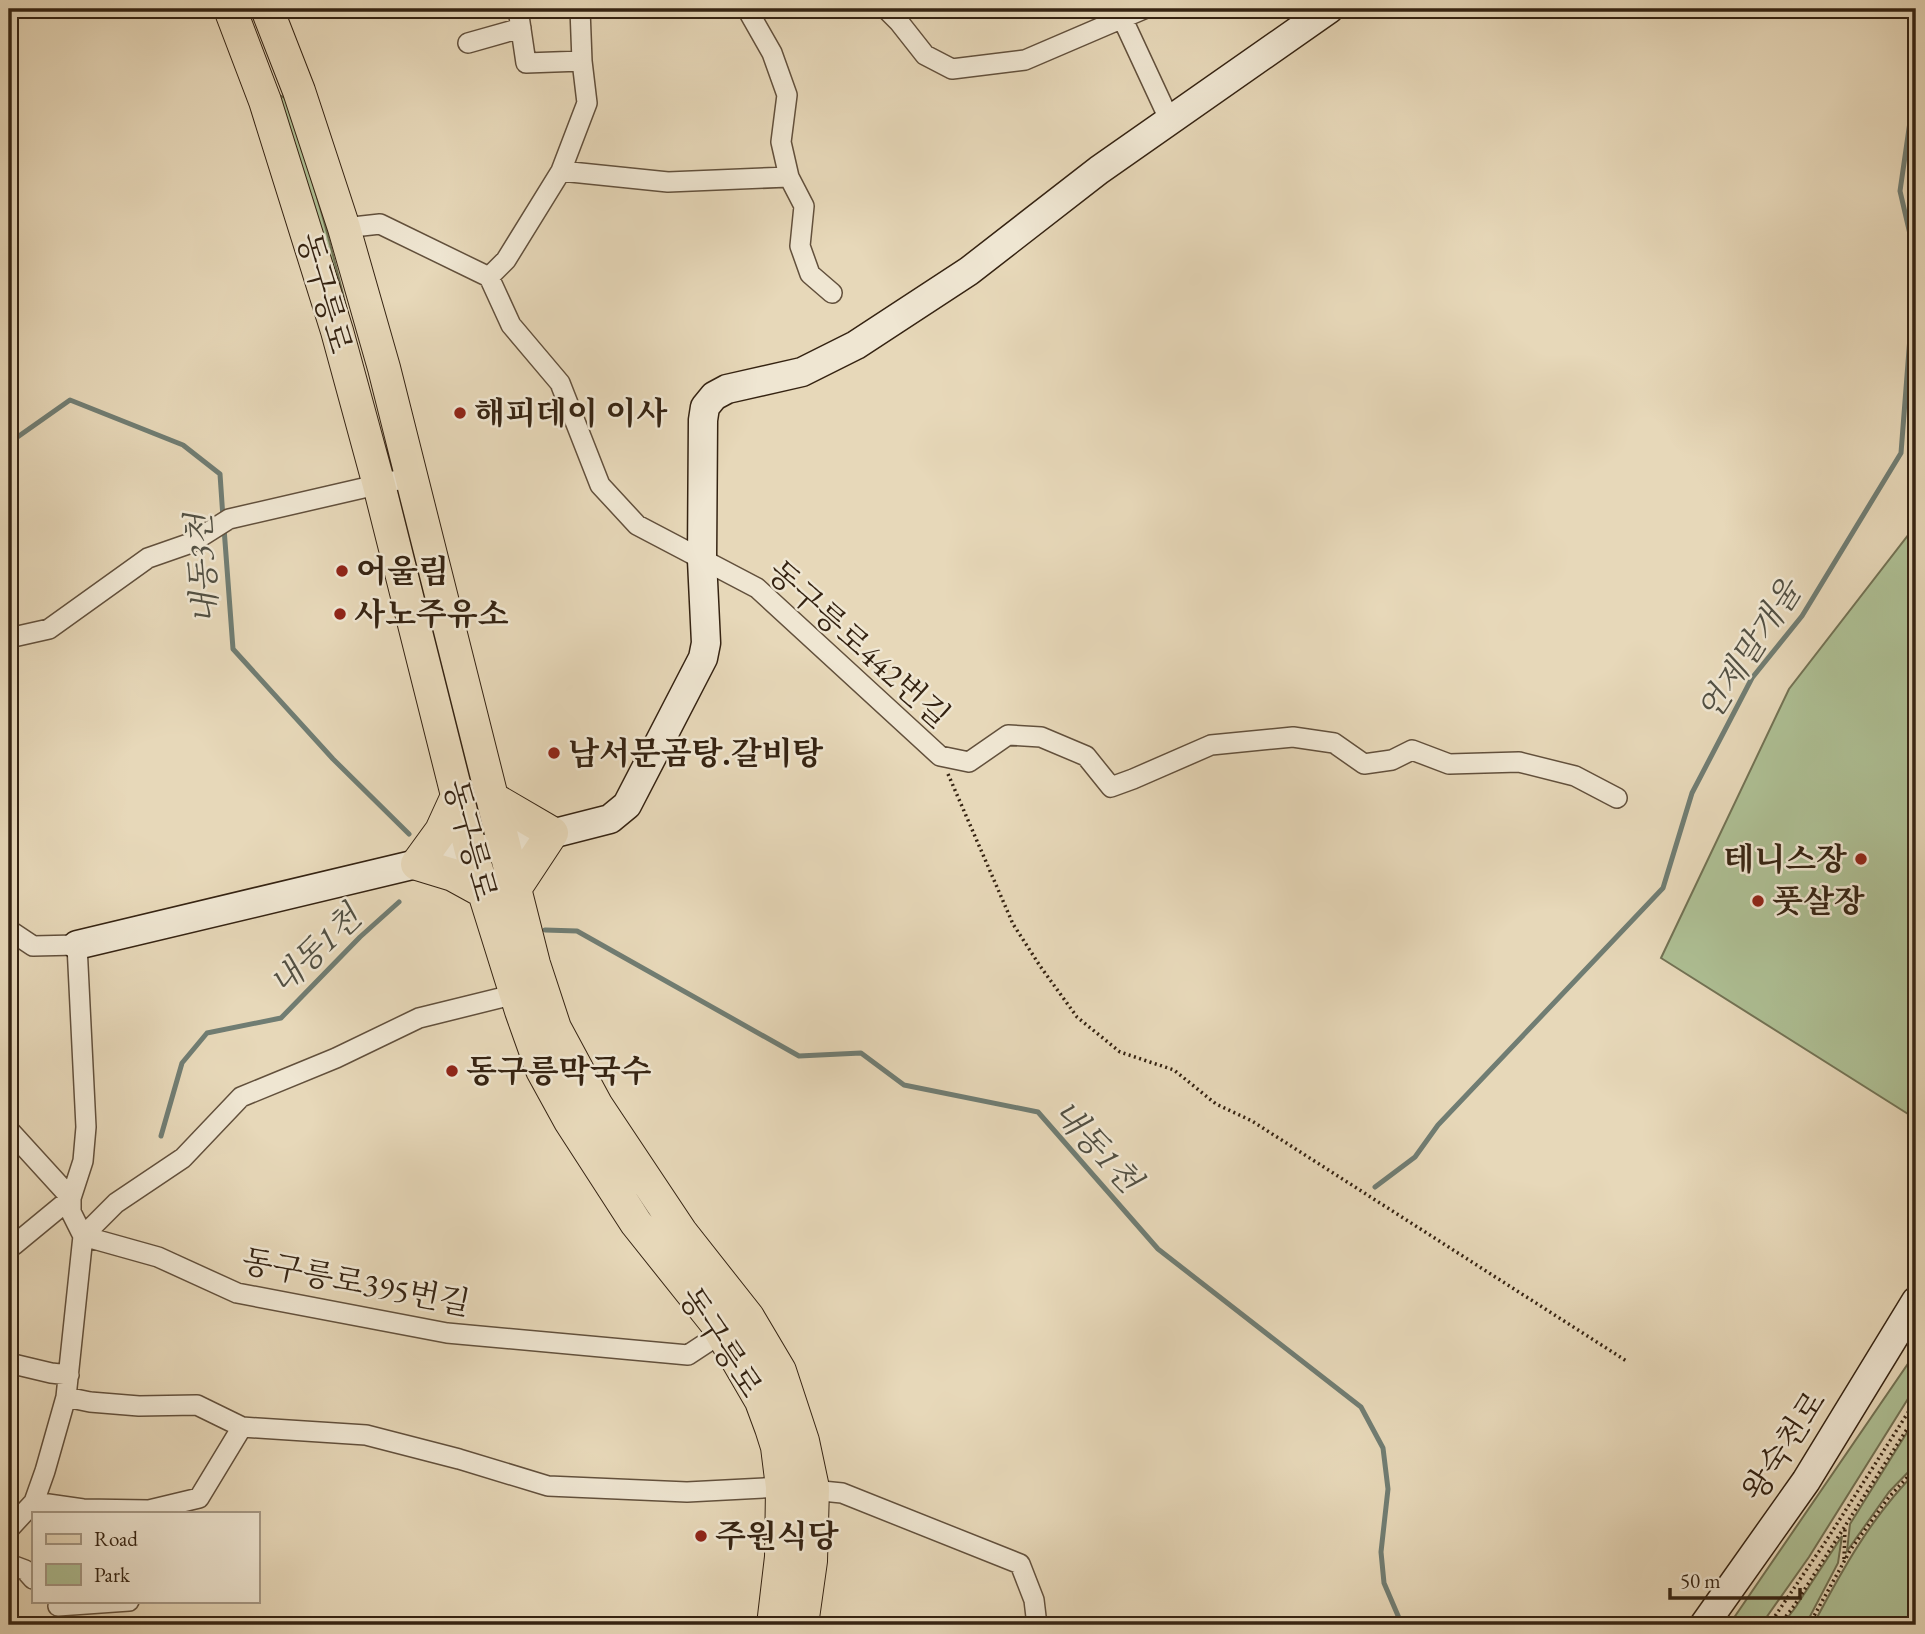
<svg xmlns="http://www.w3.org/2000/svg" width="1925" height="1634" font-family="'EB Garamond','Noto Serif KR',serif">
  <rect width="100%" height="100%" fill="#e7d8b9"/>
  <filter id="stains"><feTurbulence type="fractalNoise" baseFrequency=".00286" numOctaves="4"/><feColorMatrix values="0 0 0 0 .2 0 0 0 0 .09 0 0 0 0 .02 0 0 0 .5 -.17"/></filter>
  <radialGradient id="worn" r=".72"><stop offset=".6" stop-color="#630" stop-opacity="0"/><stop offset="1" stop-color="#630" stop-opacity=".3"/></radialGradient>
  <path fill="#aec095" stroke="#727254" stroke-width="2" d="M 279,95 L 285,98 C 314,178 335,260 355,343 Z
    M 1916,525 L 1916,1119 L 1661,958 L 1789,689 Z
    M 1916,1352 L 1916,1386 L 1809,1557 L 1761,1625 L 1729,1625 Z
    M 1916,1418 L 1916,1464 L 1889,1492 L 1847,1551 L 1850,1524 Z
    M 1916,1472 L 1916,1625 L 1813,1625 C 1842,1570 1872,1516 1916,1472 Z
    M 1842,1536 L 1838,1563 L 1806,1624 L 1782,1625 L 1795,1608 Z"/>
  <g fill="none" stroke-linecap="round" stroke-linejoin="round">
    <path stroke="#707d73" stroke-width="5" d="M 9,443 L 70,400 L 183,445 L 220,474 L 223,518
      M 224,528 L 233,649 L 333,759 L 409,834
      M 545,930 L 577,931 L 799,1056 L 861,1053 L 904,1085 L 1038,1112 L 1158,1249 L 1361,1407 L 1383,1448 L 1388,1489 L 1381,1552 L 1384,1583 L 1402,1625
      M 161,1136 L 182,1063 L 207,1033 L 281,1018 L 360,937 L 399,902
      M 1375,1187 L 1415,1157 L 1438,1125 L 1663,888 L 1692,793 L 1752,678 L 1802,616 L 1901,453 L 1916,260 L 1900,191 L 1916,80"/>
    <g stroke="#62503c" stroke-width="22">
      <path id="street" d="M 518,9 L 526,63 L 582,61
        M 747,9 L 772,53 L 787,95 L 781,142 L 789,177 L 804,206 L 800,246 L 810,274 L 832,293
        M 886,9 L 899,22 L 925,55 L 952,69 L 1025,60 L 1144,9
        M 1118,9 L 1170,121
        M 468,43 L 521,28
        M 561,171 L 668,182 L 789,177
        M 344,228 L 380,224 L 489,277 L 511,325 L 560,383 L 600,485 L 637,525 L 757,588 L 940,756 L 969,762 L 1008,735 L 1041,737 L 1086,756 L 1111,787 L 1133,779 L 1211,745 L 1293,737 L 1334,743 L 1364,764 L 1392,760 L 1412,750 L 1449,764 L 1519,762 L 1575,776 L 1617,798
        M 489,277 L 506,260 L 561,171 L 587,103 L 582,61 L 580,9
        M 9,638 L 49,629 L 148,558 L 191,543 L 229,519 L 411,477
        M 9,930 L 33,946 L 77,945 L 86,1127 L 83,1161 L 71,1198 L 14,1245 L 9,1247
        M 9,1130 L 71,1198 L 71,1212 L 83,1236 L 158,1257 L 237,1293 L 447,1333 L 688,1355 L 729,1328
        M 9,1363 L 51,1373 L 69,1375
        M 66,1397 L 90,1402 L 139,1406 L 197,1405 L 242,1427 L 366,1435 L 459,1459 L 548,1486 L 687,1492 L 782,1487 L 842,1493 L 1020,1564 L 1034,1600 L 1037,1625
        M 34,1502 L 83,1509 L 149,1510 L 199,1498 L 242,1427
        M 9,1529 L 34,1502 L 45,1471 L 66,1397 L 83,1236 L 116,1203 L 183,1158 L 241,1097 L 336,1058 L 419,1018 L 516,994
        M 9,1564 L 25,1570 L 33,1579
        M 58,1606 L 129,1601"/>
    </g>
    <g stroke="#352312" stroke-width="31">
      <path id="secondary" d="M 77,945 L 471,851 L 504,846 L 610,819 L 627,805 L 703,658 L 706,643 L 702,560 L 703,420 L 705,407 L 714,396 L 727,389 L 802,372 L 856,345 L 969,271 L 1099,170 L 1329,9
        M 1704,1625 L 1806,1481 L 1916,1301"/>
    </g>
    <g stroke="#352312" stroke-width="34">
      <path id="primary" d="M 230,9 L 265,101 L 337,331 L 379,485 L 471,851 L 521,1011 L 542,1070 L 570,1121 L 636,1223 L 715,1322 L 761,1401 L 771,1428 L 777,1447 L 782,1487 L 781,1557 L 773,1625
        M 267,9 L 299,91 L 344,228 L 384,368 L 534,964 L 555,1028 L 597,1106 L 681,1232 L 748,1317 L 780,1371 L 803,1441 L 813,1488 L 811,1561 L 802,1625
        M 457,796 L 441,831 L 417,864 L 453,875 L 484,892
        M 492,798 L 552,833 L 515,889"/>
    </g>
    <path stroke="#352312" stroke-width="3.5" stroke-dasharray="2 3.5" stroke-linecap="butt" d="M 948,774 L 1013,924 L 1040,966 L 1077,1017 L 1120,1052 L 1174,1070 L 1216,1104 L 1252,1121 L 1628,1362
      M 1844,1559 L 1845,1528
      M 1769,1625 L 1826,1541 L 1916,1400
      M 1779,1625 L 1794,1606 L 1916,1415
      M 1809,1625 L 1851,1549 L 1889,1497 L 1916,1468"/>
    <use href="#street" stroke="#efe6d2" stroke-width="19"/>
    <use href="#secondary" stroke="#efe6d2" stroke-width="28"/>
    <use href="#primary" stroke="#e7d8b9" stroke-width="32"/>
  </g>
  <g fill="#8f2418" stroke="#efe6d2" stroke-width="2.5">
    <circle cx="460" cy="413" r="7"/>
    <circle cx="342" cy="571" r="7"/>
    <circle cx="340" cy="614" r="7"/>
    <circle cx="554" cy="753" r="7"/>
    <circle cx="1861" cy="859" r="7"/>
    <circle cx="1758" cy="901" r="7"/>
    <circle cx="452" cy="1071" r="7"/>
    <circle cx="701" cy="1536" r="7"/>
  </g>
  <g text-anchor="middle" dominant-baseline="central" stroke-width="5" stroke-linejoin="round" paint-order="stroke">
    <g font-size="32" fill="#352312" stroke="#efe6d2">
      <text transform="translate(325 293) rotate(74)">동구릉로</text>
      <text transform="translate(859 644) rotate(42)">동구릉로442번길</text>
      <text transform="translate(471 840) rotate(75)">동구릉로</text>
      <text transform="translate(356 1282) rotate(11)">동구릉로395번길</text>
      <text transform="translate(721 1342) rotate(57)">동구릉로</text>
      <text transform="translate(1784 1446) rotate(-57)">왕숙천로</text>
    </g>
    <g font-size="32" font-weight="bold" fill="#352312" stroke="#efe6d2" text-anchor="start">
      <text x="474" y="413">해피데이 이사</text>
      <text x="356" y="571">어울림</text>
      <text x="354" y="614">사노주유소</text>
      <text x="568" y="753">남서문곰탕.갈비탕</text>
      <text x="1847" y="859" text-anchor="end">테니스장</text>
      <text x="1772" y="901">풋살장</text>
      <text x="466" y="1071">동구릉막국수</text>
      <text x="715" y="1536">주원식당</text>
    </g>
    <g font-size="33" font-style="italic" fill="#525043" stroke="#efe6d2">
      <text transform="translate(202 569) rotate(-94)">내동3천</text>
      <text transform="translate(1749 650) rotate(-57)">언제말개울</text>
      <text transform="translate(315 950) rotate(-44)">내동1천</text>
      <text transform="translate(1097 1146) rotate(47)">내동1천</text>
    </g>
  </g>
  <rect width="1925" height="1634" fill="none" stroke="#e7d8b9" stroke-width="35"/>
  <rect x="10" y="10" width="1904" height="1613" fill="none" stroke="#352312" stroke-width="3.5"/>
  <rect x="18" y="18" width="1890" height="1599" fill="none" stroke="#352312" stroke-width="2"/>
  <rect x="32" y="1512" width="228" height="91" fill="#efe6d2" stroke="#a59885" stroke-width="2"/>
  <rect x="46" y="1534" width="35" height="10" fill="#e7d8b9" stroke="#a59885" stroke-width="2"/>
  <text x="94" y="1546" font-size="21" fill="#352312">Road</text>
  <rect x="46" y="1564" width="35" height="21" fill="#aec095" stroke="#a59885" stroke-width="2"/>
  <text x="94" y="1582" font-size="21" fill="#352312">Park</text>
  <path d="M1670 1588v10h130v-10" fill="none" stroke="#352312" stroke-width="3.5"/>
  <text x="1680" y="1588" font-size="21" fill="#352312" stroke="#efe6d2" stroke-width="5" paint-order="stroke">50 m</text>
  <rect width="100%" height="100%" filter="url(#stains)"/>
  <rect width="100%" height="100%" fill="url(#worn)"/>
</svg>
